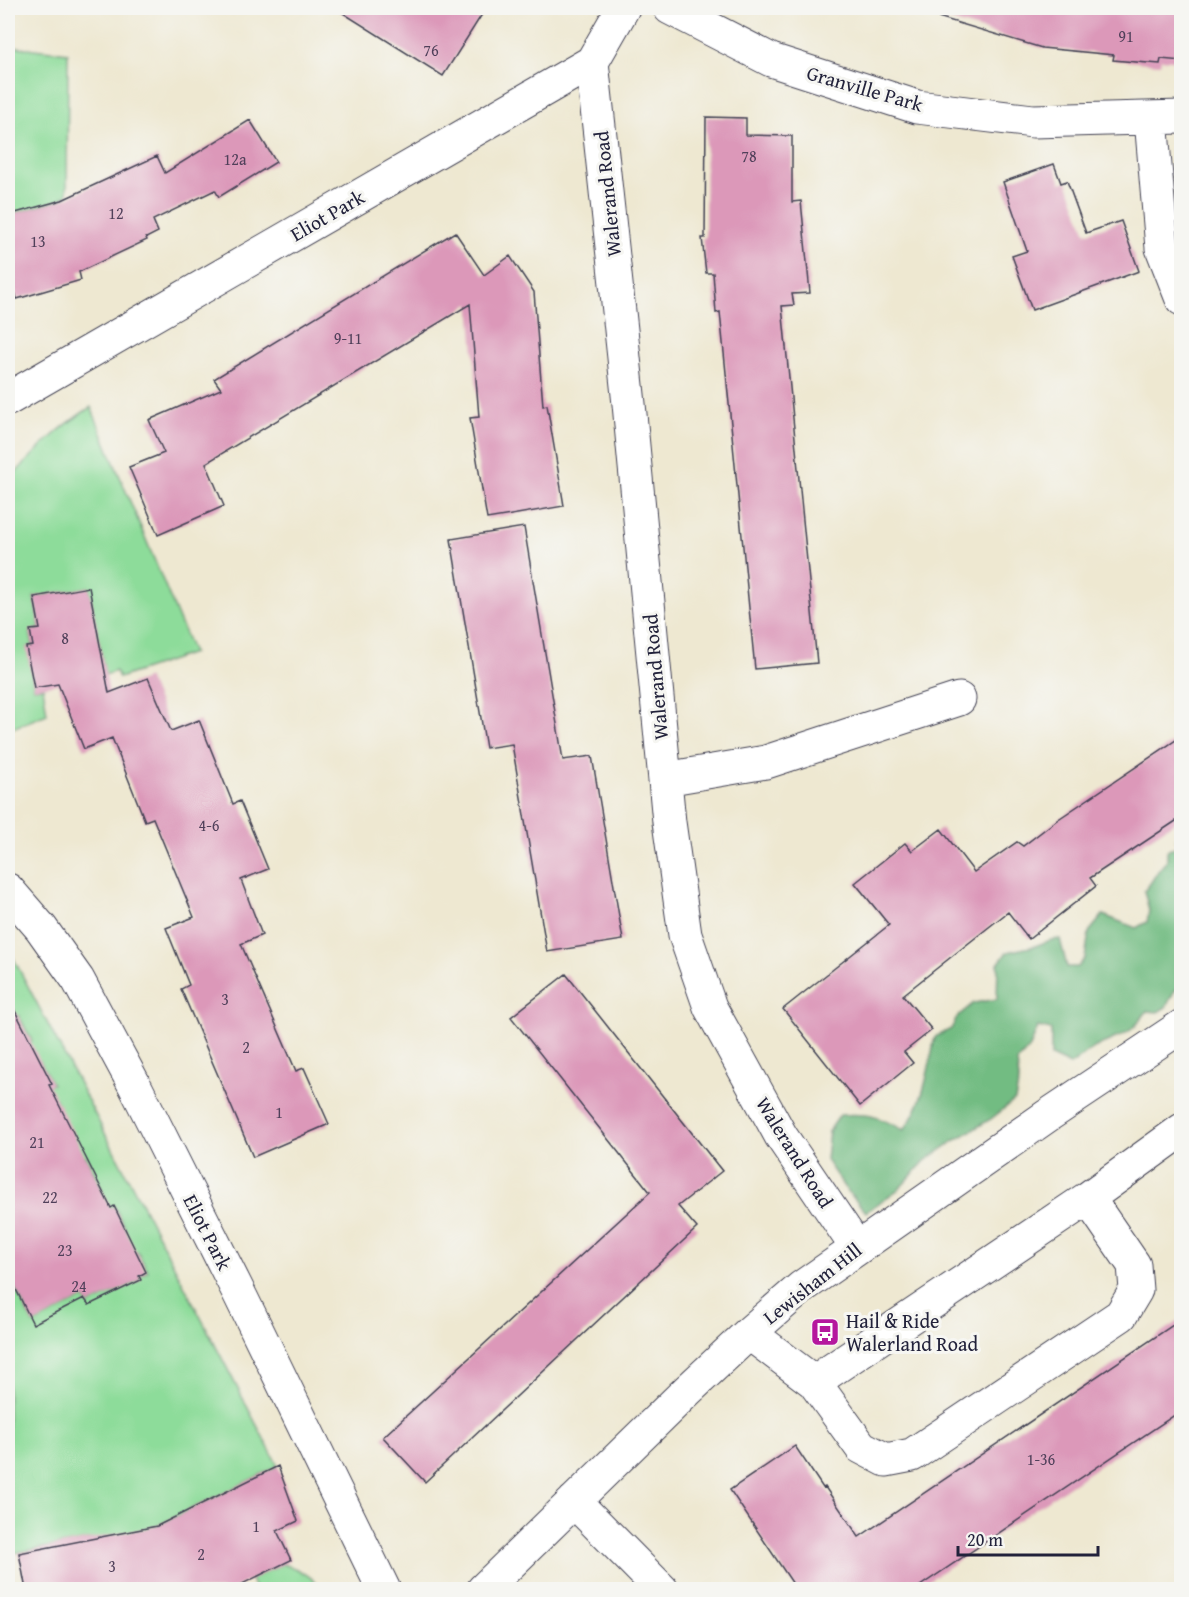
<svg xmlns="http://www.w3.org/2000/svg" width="1189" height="1597" font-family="'Gentium Book Plus',serif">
  <rect width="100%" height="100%" fill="#f6f6f2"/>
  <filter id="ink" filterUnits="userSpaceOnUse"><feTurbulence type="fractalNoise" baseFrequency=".0167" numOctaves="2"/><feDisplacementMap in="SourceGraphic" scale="12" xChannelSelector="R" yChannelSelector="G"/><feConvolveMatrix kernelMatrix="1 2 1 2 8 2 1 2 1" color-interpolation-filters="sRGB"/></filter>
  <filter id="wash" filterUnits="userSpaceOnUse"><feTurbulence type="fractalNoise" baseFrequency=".008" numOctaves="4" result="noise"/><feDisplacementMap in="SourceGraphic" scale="24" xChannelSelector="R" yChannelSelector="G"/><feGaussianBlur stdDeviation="1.35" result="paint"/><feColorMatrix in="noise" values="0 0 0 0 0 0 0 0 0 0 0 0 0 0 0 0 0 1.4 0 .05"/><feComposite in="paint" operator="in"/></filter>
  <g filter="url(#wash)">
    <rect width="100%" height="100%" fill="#eee8d1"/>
    <path fill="#8ddc9a" stroke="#587f6a" stroke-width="1.5" d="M 8,46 L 68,53 L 67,195 L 57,201 L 8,215 Z
      M 91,407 L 193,653 L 119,678 L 116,671 L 105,675 L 89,587 L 34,597 L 40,629 L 30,631 L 33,646 L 27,647 L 34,688 L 43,687 L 47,714 L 8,730 L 8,481 C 36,451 55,430 91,407 Z
      M 8,948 C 99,1120 187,1293 278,1466 L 151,1529 L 8,1554 L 8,1273 L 33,1324 L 84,1298 L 89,1305 L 140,1280 L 139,1276 L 148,1271 L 137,1251 L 129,1255 L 125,1228 L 114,1206 L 8,1262 L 8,1239 L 103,1191 L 86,1156 L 77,1161 L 56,1099 L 8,1123 L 8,1112 L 47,1092 L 46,1087 L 52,1084 L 40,1061 L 25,1045 L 32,1041 L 19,1016 L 12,1019 L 9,1015 L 8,1015 Z
      M 282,1564 C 297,1568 313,1576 320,1589 L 255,1589 L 251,1579 Z"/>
    <path fill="#72bc82" stroke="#4a6f5e" stroke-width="1.5" d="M 1181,836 L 1181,990 L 1175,990 L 1166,1007 L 1158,1012 L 1147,1011 C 1129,1037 1124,1033 1098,1046 C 1088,1050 1079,1059 1070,1065 L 1051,1056 L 1051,1030 L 1038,1027 L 1030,1047 L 1017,1062 L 1019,1080 L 1015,1100 L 991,1119 L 954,1141 L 925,1161 L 899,1189 L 866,1212 L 844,1187 L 826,1160 L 829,1131 L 840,1115 C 871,1113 876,1116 904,1130 C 925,1102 928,1070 935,1037 L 951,1029 L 958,1016 L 974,1003 L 997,999 L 998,964 L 1007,952 L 1035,946 L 1051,940 L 1060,939 L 1067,967 L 1078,967 L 1085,958 L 1089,932 L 1103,915 L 1136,928 L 1147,922 L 1149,910 L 1144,891 C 1154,881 1156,870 1167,861 L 1167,851 L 1179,845 L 1176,839 Z"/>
    <g id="blocks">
      <path fill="#dc98b9" d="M 335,8 L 486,8 L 443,76 Z
        M 939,8 L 1182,8 L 1182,61 L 1161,59 L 1160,64 L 1113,60 L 1114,55 L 1042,48 L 938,17 Z
        M 706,117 L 746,118 L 746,135 L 792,136 L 792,202 L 801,201 L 810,293 L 792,294 L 794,305 L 782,306 L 817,663 L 755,669 L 720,312 L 716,313 L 713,273 L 706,273 L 702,238 L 705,238 Z
        M 250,120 L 276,162 L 219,197 L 215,190 L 153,220 L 158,232 L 146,238 L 147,240 L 79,272 L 81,280 L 17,299 L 8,266 L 8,215 L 62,200 L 157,156 L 165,173 Z
        M 1054,164 L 1061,183 L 1067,181 L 1086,233 L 1121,221 L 1139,271 L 1032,310 L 1012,256 L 1027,251 L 1003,182 Z
        M 455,232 L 484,275 L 510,256 L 534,292 L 543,406 L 547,405 L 564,506 L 487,519 L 470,418 L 479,417 L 470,304 L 206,463 L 224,506 L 158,535 L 129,467 L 164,453 L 149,420 L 221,389 L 214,379 Z
        M 524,527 L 563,760 L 592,756 L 623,940 L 547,952 L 512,744 L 486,748 L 451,539 Z
        M 89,587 L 109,693 L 148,678 L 171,731 L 199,720 L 233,804 L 240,801 L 268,869 L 241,880 L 262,935 L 241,944 L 296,1071 L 304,1068 L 329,1124 L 253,1157 L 181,989 L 189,985 L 166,928 L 194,917 L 153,818 L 145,821 L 112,738 L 84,749 L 58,684 L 34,688 L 26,647 L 33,646 L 30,630 L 40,629 L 34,597 Z
        M 1182,736 L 1182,817 L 1090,878 L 1096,886 L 1029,939 L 1008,912 L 903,995 L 932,1030 L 904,1052 L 913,1063 L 860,1106 L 783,1009 L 889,925 L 855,883 L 905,843 L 912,851 L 941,829 L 974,872 L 1017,842 L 1023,846 L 1057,820 Z
        M 566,974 L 722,1171 L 678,1206 L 697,1228 L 425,1482 L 383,1437 L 650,1192 L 511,1017 Z
        M 8,997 L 52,1084 L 49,1085 L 85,1156 L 111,1208 L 114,1206 L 146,1272 L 139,1276 L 141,1280 L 89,1305 L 84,1298 L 33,1324 L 8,1273 Z
        M 1182,1319 L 1182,1410 L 914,1590 L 797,1590 L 730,1490 L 795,1446 L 823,1488 L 825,1487 L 859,1537 Z
        M 278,1466 L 298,1521 L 277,1531 L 291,1560 L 230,1590 L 26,1590 L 19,1553 L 157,1526 Z"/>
    </g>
  </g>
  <g filter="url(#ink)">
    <use href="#blocks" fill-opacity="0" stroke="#414052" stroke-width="1.5"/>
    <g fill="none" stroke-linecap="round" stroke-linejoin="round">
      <g stroke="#414052" stroke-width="35">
        <path id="minor" d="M 670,8 L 771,60 L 917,107 L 1033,121 L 1182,117
          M 592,62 L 629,404 L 669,822 L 685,935 L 710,1007 L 781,1136 L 857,1248
          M 1151,119 L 1162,248 L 1182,299
          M 8,399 L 592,62 L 623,8
          M 665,779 L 766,762 L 959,699
          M 8,890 L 41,928 L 78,980 L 135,1086 L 237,1289 L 384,1590
          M 749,1333 L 814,1382 L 1088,1198
          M 814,1382 L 861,1447 L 886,1460 L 912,1455 L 1121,1315 L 1136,1290 L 1134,1265 L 1088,1198 L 1182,1130
          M 574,1501 L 662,1590
          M 483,1590 L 688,1390 L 749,1333 L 802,1287 L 1047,1116 L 1182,1026"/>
      </g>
      <use href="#minor" stroke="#fff" stroke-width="33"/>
    </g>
  </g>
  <defs>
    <g id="bus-square" transform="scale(1.5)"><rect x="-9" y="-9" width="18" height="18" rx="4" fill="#b5179e" stroke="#f6f6f2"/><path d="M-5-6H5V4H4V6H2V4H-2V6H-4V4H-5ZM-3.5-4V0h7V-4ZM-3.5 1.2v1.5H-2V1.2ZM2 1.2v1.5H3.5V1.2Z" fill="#fff"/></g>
  </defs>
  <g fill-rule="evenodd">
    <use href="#bus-square" x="825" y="1332"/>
  </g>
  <g text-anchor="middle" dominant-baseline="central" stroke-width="6" stroke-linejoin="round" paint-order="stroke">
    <g font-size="16" fill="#50405a">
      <text x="1126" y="36">91</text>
      <text x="431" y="50">76</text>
      <text x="749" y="156">78</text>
      <text x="235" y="159">12a</text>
      <text x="116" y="213">12</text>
      <text x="38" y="241">13</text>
      <text x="348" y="338">9-11</text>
      <text x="65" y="638">8</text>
      <text x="209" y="825">4-6</text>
      <text x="225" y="999">3</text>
      <text x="246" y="1047">2</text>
      <text x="279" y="1112">1</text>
      <text x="37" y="1142">21</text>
      <text x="50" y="1197">22</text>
      <text x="65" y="1250">23</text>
      <text x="79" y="1286">24</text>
      <text x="1041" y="1459">1-36</text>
      <text x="256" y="1526">1</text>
      <text x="201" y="1554">2</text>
      <text x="112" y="1566">3</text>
    </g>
    <g font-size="20" fill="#22223b" stroke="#f6f6f2">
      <text transform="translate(865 88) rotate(16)">Granville Park</text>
      <text transform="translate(607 194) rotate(-96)">Walerand Road</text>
      <text transform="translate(327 215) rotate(-30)">Eliot Park</text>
      <text transform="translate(655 677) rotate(-95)">Walerand Road</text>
      <text transform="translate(795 1152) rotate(58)">Walerand Road</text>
      <text transform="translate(208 1232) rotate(63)">Eliot Park</text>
      <text transform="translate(812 1283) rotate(-38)">Lewisham Hill</text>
    </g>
    <g font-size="20" fill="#22223b" stroke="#f6f6f2" text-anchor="start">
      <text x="846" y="1320">Hail &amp; Ride<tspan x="846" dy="23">Walerland Road</tspan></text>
    </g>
  </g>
  <rect width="1189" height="1597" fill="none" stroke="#f6f6f2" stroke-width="30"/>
  <path d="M958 1546v9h140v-9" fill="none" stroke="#22223b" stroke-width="3"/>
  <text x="967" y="1546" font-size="18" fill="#22223b" stroke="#f6f6f2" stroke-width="4.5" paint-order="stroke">20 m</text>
</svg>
